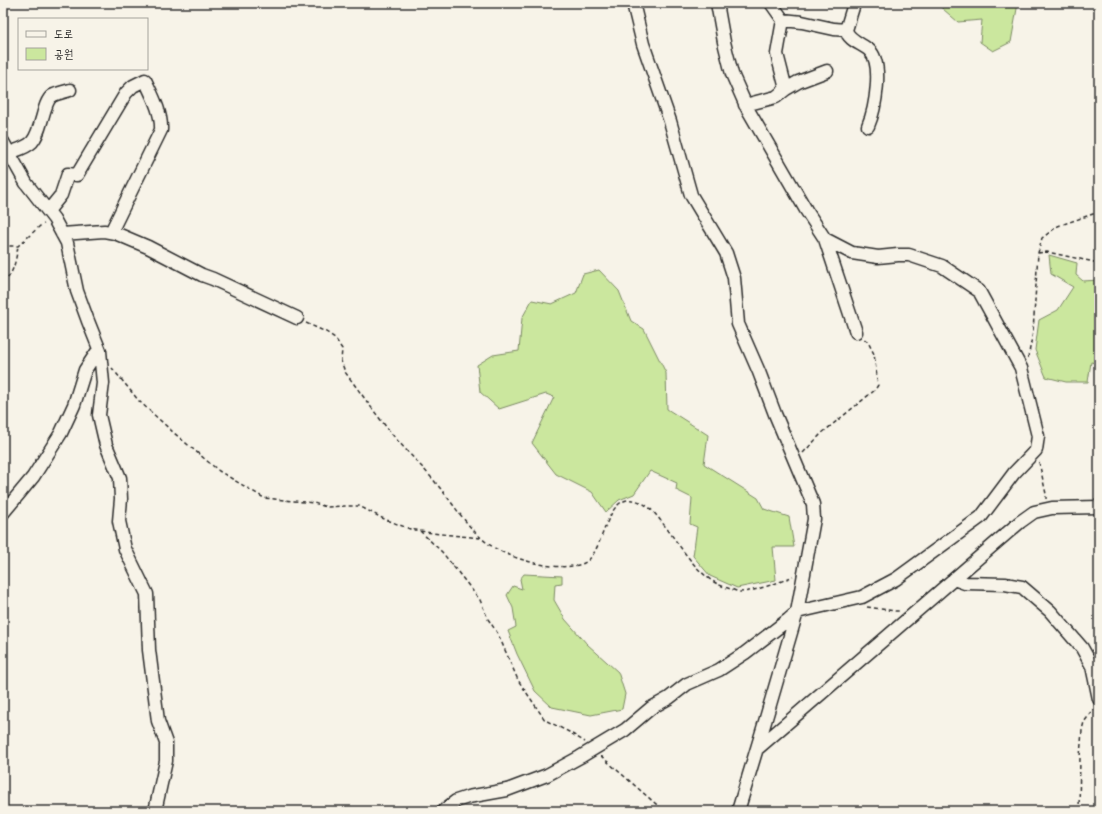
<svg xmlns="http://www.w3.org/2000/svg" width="1102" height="814" font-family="'Architects Daughter','Poor Story',sans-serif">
  <rect width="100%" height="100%" fill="#f7f3e8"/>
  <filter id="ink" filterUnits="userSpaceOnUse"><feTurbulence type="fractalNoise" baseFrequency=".025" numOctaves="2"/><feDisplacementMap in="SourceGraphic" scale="8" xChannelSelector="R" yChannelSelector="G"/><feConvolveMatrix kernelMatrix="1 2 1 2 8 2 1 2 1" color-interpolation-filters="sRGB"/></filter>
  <g filter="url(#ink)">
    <path fill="#cbe79e" stroke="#7b8964" d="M 936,3 L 1018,3 L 1011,42 L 993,51 L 980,42 L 982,20 L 958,22 Z
      M 1049,255 L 1077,263 L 1076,275 L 1083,281 L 1099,280 L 1099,364 L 1091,362 L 1088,382 L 1066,382 L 1046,377 L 1035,350 L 1039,320 L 1058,310 L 1073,287 L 1051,274 Z
      M 599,270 L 619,291 L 631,321 L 644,329 L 666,373 L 667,409 L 708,435 L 704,464 L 758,498 L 764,509 L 789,517 L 794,547 L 773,547 L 776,580 L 737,588 L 710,576 L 693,556 L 697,527 L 690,524 L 692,498 L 676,490 L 677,483 L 650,471 L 634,494 L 619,500 L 606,512 L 592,492 L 556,474 L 532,443 L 554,397 L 546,394 L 499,409 L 480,392 L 477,365 L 493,355 L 519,351 L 522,318 L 532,300 L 552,304 L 576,293 L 583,274 Z
      M 524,574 L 562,576 L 562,583 L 555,584 L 554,600 L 565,619 L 587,644 L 618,672 L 625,694 L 622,709 L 591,715 L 552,707 L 535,691 L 517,654 L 508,631 L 516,627 L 513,608 L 507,595 L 513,586 L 522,589 L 520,579 Z"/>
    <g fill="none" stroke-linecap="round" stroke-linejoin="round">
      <g stroke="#2b2b2b" stroke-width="15">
        <path id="minor" d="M 633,3 L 643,44 L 670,121 L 691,195 L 726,253 L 734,278 L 738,324 L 759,372 L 775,414 L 813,504 L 814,519 L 797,612 L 764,725 L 738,811
          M 717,3 L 724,42 L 732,74 L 747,108 L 806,210 L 825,239 L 856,332
          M 771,3 L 783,20 L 802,22 L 834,29 L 846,30
          M 854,4 L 846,30 C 848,40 862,44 869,50 C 884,63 875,110 868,126
          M 783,20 L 777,54 L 786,89
          M 745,105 L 776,97 L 786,89 L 798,82 L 827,71
          M 3,142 L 26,183 L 54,219 L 67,243 L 77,291 L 88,321 L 100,351 L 103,383 L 99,415 L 106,445 L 120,478 L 121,499 L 119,521 L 125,549 L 147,594 L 149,650 L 158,721 L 166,743 L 166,761 L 155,811
          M 9,153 C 17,150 26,148 32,142 C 42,131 43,102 52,96 C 57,93 65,92 70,90
          M 48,211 L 61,195 L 68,174 L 77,175 L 126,93 L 133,86 L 145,80 C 152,95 162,113 161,130 L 111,232
          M 62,234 L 104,231 L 115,233 L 148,247 L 202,275 L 213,279 L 297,318
          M 3,513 L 33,477 L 61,433 L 74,405 L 85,370 L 97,352 L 100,351
          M 954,579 L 965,583 L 1005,584 L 1022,587 L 1050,611 L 1082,648 L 1092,666 L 1099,699
          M 757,749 L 1020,522 L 1034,512 L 1052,508 L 1099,507
          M 443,811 L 456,801 L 468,797 L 507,790 L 547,775 L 580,757 L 625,730 L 651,708 L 669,698 L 687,684 L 719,670 L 745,653 L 788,620 L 797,612 L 862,597 L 896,579 L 981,517 L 1014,473 L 1036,450 L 1038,436 L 1021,368 L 979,291 L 942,266 L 909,255 L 898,255 L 878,257 L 852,253 L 825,239"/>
      </g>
      <path stroke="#2b2b2b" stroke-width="1.5" stroke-dasharray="4 3" stroke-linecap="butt" d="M 3,243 L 10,246 L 18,246 L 40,226 L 44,224
        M 1038,253 L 1047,252 L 1099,263
        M 3,283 C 14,274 16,259 18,246
        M 306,323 L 326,332 L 335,338 L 342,349 L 341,361 L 345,372 C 360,392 375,413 391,433 C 407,452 425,469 440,488 C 455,506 467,527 486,542 C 505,558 560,574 584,563 C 606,553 604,487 640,502 C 653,508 659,519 668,530 C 679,545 692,565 707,577 C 714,583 723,587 731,589 C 734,590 738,592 740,592 C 752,592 782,582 793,576
        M 1028,358 L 1033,332 L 1038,253 L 1042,238 L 1058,226 L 1099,212
        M 112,368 L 139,401 L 174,433 L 219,471 L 264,498 L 314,503 L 326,507 L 345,506 L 359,506 L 382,518 L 410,529 L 432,533 L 480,538
        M 803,453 L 822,433 L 875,390 L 878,385 L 874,354 L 868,342 L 863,338
        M 1039,462 L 1046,494 L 1046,499
        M 420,531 L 442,552 L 480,600 L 488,619 L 498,634 L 518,680 L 545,720 L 569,732 L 585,742
        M 867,607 L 895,611 L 901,611
        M 601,756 L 664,811
        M 1079,811 L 1080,757 L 1082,730 L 1084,722 L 1094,709"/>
      <use href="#minor" stroke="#f7f3e8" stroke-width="12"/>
    </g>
  </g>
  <rect width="1102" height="814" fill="none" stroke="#f7f3e8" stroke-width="16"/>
  <rect x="8" y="8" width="1086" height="798" fill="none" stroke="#2b2b2b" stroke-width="1.5" filter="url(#ink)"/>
  <rect x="18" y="18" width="130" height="52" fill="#f7f3e8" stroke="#a5a39c"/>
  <rect x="26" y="31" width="20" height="6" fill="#f7f3e8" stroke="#a5a39c"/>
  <text x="54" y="38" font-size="12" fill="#2b2b2b">도로</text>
  <rect x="26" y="48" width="20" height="12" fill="#cbe79e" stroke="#a5a39c"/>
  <text x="54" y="58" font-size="12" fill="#2b2b2b">공원</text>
</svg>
